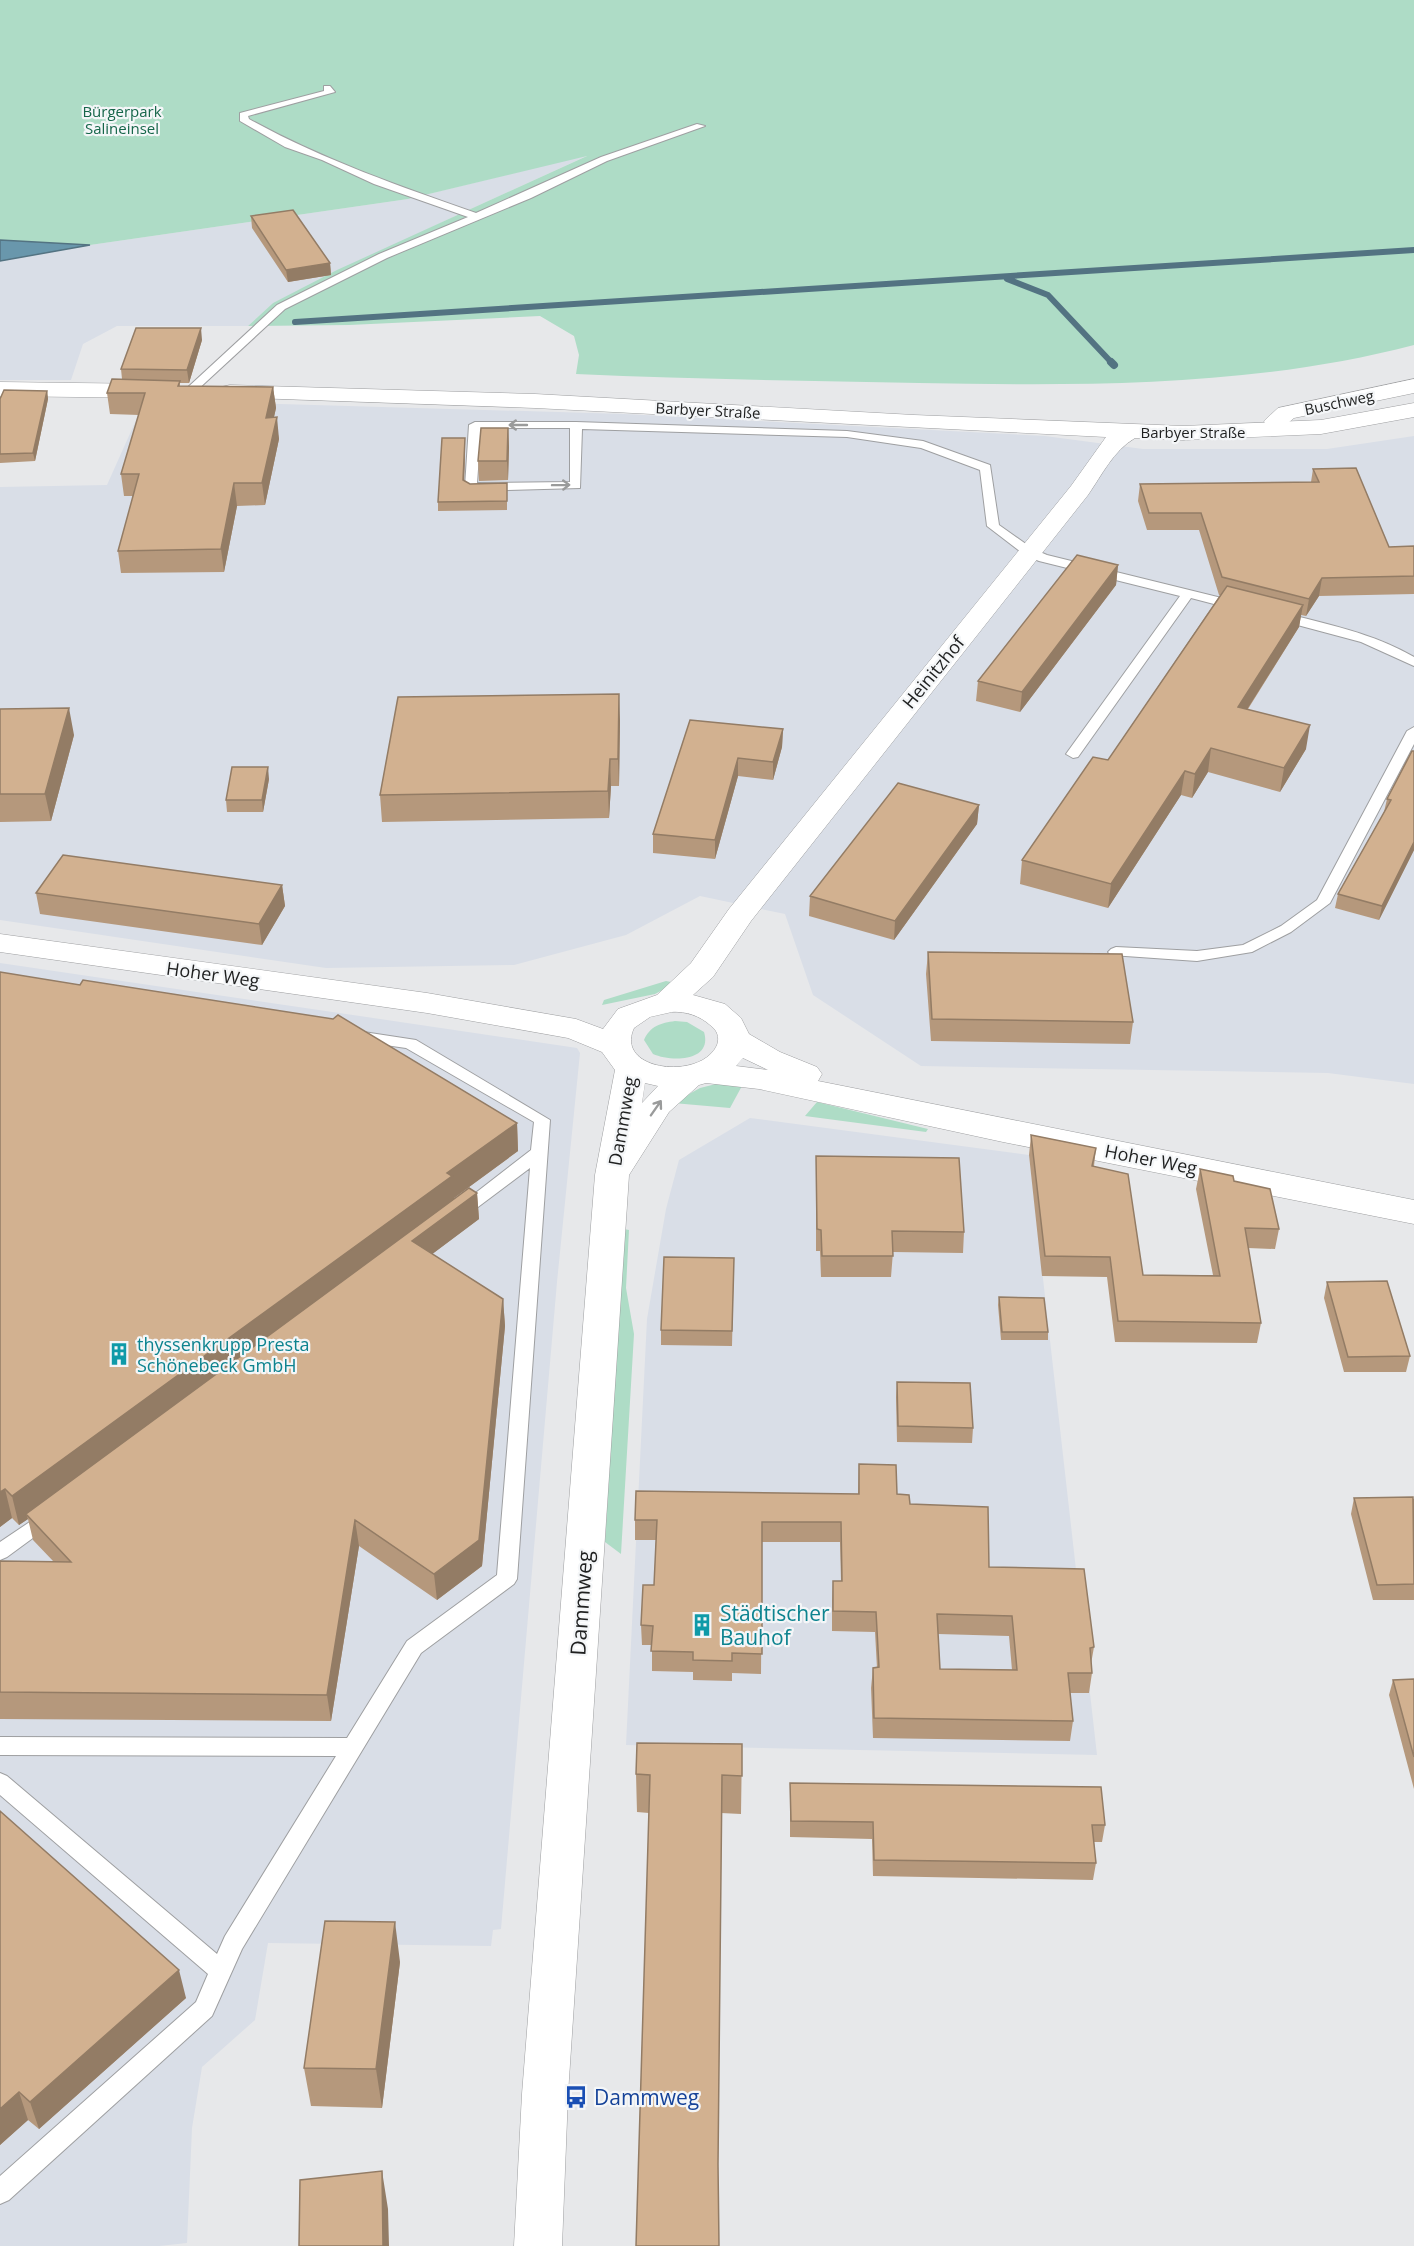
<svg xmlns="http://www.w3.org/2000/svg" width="1414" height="2246" font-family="'Open Sans',sans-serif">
  <rect width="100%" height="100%" fill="#e7e8ea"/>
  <path fill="#d9dee7" d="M 591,154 L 451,218 L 273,303 L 248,326 L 117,326 L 83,344 L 71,380 L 0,380 L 0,261 L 90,245 L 408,199 Z
    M 145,400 L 624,414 L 1045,436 L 1143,449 L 1327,449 L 1414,436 L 1414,1084 L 1328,1073 L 921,1066 L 813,995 L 785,914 L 700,896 L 626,935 L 514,965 L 326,968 L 0,920 L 0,487 L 107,485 Z
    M 0,963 L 577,1048 L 580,1053 L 557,1282 L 501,1929 L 493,1930 L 491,1946 L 268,1943 L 255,2020 L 202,2067 L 192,2128 L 187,2243 L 159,2246 L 0,2246 Z
    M 750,1118 L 1029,1155 L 1097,1755 L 626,1745 L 647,1319 L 666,1209 L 679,1160 Z"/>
  <path fill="#aedcc6" d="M 0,0 L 1414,0 L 1414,345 C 1254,387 1084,386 919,383 C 805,381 690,379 576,374 L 579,355 L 574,336 L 540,316 L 349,325 L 248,326 L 273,303 L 337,270 L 587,156 L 408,199 L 90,245 L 0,240 Z
    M 666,981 L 676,983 L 655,994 L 602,1005 L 604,1000 Z
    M 675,1021 L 687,1022 L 704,1032 C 713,1062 671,1062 653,1054 L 644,1040 C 650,1026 661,1023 675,1021 Z
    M 716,1084 L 743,1084 L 730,1108 L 673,1103 L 700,1088 Z
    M 817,1102 L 928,1129 L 926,1132 L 805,1116 Z
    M 624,1229 L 629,1230 L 626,1288 L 634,1334 L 621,1554 L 605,1542 Z"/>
  <path fill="#6997ac" stroke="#537382" stroke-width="1.5" d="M 0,240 L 90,245 L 0,261 Z"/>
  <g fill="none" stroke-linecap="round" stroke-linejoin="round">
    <path stroke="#537382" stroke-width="6" d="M 1007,279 L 1048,295 L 1112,363
      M 295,322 L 1414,250"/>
    <path stroke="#537382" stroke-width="8" d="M 1111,362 L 1114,365"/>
    <g stroke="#9e9fa1" stroke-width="2">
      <path id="lane" d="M 324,86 L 330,86 L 335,92 L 248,116 L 249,119 C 321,159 399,186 476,213 L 601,157 L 697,124 L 705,126 L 607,161 L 531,198 L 387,258 L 285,309 L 194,393 L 186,393 L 186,389 L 277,305 L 379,254 L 468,217 L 374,184 L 322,160 L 285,147 L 240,121 L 240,113 L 324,91 Z
        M 475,422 L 576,422 L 847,431 L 923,441 L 990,465 L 999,525 L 1033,549 L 1047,555 L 1242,603 L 1243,606 L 1237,610 L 1191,598 L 1078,757 L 1073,758 L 1066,754 L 1180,596 L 1039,561 L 1025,555 L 987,526 L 980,470 L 921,448 L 847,437 L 582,429 L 580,488 L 471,491 L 465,487 L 469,425 ZM 481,428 L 570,428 L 570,482 L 477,483 Z
        M 1280,612 C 1326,624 1373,633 1414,657 L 1414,666 L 1361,642 L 1275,619 L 1274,616 Z
        M 1414,727 L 1414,744 L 1330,903 L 1291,932 L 1252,952 L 1197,961 L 1111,955 L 1108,952 L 1111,949 L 1116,947 L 1197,951 L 1243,945 L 1281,926 L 1317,900 L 1407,731 Z
        M 357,1031 L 416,1040 L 550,1120 L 517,1579 L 514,1584 L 421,1653 L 242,1949 L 212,2016 L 9,2200 L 0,2204 L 0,2176 L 196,2002 L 208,1974 L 0,1795 L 0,1773 L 7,1776 L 217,1954 L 225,1936 L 336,1756 L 0,1755 L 0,1737 L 347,1738 L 407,1641 L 497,1575 L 530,1168 L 466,1216 L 454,1216 L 451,1212 L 531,1150 L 534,1122 L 406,1048 L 351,1040 L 349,1036 L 351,1032 Z
        M 49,1509 L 56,1511 L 59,1516 L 56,1521 L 7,1557 L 0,1560 L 0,1542 Z"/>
    </g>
    <g stroke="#9e9fa1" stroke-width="1">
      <path id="street" d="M 1414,379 L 1414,393 L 1294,418 L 1288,423 L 1290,430 L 1286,435 L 1270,435 L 1264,421 L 1278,408 Z"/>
    </g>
    <g stroke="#9e9fa1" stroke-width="1">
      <path id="secondary" d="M 0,382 L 152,384 L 160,386 L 163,391 L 160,396 L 152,398 L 0,396 Z
        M 230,385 L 535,394 L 914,415 L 1183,426 L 1321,420 L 1414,403 L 1414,417 L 1321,434 L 1183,440 L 1135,438 C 1113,451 1102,475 1088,495 L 751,921 L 713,977 L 693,995 L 725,1004 L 741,1018 L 749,1034 L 780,1052 L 817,1067 L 822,1074 L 818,1081 L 1414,1200 L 1414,1224 L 1003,1142 L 759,1089 L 706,1083 L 699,1085 L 669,1112 L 629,1175 L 568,2094 L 562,2246 L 514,2246 L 522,2094 L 595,1175 L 615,1070 L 602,1052 L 568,1038 L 427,1013 L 0,952 L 0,934 L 427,993 L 576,1019 L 603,1029 L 618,1009 L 657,995 L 691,963 L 729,909 L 1071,486 L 1106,437 L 535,408 L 222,397 L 219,392 L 222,387 ZM 672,1012 C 686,1011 700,1016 710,1025 C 717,1030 720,1037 717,1045 C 701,1081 614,1071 634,1028 L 650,1017 ZM 743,1058 L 768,1070 L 736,1066 ZM 645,1083 L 658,1086 L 642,1103 Z"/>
    </g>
    <use href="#lane" fill="#fff" fill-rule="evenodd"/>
    <use href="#street" fill="#fff" fill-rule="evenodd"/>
    <use href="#secondary" fill="#fff" fill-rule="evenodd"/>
  </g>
  <path fill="#b5987c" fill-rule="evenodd" d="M 251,216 L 330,263 L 331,275 L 288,282 L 252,228 Z
    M 202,340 L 189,383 L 180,383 L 180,386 L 273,387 L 276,408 L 274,417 L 279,439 L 265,505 L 237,506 L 224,572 L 121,573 L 118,551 L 133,496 L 124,496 L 121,474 L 139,415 L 110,414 L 107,393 L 122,379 L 121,369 Z
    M 47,391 L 48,399 L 35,461 L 0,463 L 0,399 Z
    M 508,428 L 509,447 L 508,480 L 479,481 L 478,461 Z
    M 465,438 L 464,480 L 470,484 L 507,483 L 507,510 L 438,511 L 438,502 Z
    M 1313,469 L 1389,547 L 1414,546 L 1414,594 L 1319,596 L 1306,616 L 1301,615 L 1299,627 L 1248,709 L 1306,749 L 1280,792 L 1208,772 L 1192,798 L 1181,795 L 1108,908 L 1020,884 L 1022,860 L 1108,760 L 1220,595 L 1219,595 L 1199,530 L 1147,530 L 1138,501 L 1140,484 L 1311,482 Z
    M 1118,565 L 1116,585 L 1020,712 L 976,701 L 978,681 Z
    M 0,709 L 74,735 L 51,821 L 0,822 Z
    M 620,720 L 619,786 L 611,786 L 609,818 L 382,822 L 380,795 Z
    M 690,720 L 783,729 L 782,747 L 773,780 L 738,776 L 715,859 L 653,853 L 653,834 Z
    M 1414,751 L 1414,850 L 1379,920 L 1335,908 L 1338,894 L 1384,812 L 1387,799 Z
    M 269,779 L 263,812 L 227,812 L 226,800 Z
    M 979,805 L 977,824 L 894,940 L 809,916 L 810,896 Z
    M 282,885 L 285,906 L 262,945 L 40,914 L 36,893 Z
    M 928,952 L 1133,1022 L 1130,1044 L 931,1041 L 926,974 Z
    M 0,972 L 517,1123 L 518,1151 L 454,1198 L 454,1200 L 477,1193 L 479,1219 L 432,1254 L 503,1299 L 505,1326 L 482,1566 L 437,1600 L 359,1546 L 331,1721 L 0,1719 L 0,1561 L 53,1561 L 33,1540 L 28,1519 L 19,1525 L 12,1518 L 0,1527 Z
    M 1031,1135 L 1096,1148 L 1094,1166 L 1143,1275 L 1213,1275 L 1196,1189 L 1200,1169 L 1234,1181 L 1279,1229 L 1275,1249 L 1248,1248 L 1261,1323 L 1257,1343 L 1115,1342 L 1107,1277 L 1042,1276 L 1029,1155 Z
    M 816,1156 L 964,1232 L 963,1253 L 893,1252 L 891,1277 L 821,1277 L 820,1251 L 816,1251 Z
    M 734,1258 L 732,1346 L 661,1345 L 661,1330 Z
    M 1327,1282 L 1410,1356 L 1406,1372 L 1344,1372 L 1324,1298 Z
    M 999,1297 L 1048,1332 L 1048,1340 L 1001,1340 L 998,1305 Z
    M 897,1382 L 973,1428 L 972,1443 L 897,1442 L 896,1397 Z
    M 859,1464 L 989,1567 L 1094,1647 L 1091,1664 L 1092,1673 L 1089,1693 L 1070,1693 L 1073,1721 L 1070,1741 L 873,1738 L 871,1688 L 873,1668 L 877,1668 L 875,1632 L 832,1631 L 832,1601 L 833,1581 L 841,1581 L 840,1542 L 762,1542 L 761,1674 L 732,1673 L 732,1681 L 693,1680 L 693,1672 L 652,1671 L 652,1645 L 642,1645 L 641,1625 L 654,1585 L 656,1540 L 635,1540 L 635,1520 L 858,1494 ZM 938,1634 L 1009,1636 L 1012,1670 L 940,1669 Z
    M 1354,1498 L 1414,1499 L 1414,1600 L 1373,1600 L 1351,1514 Z
    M 1414,1679 L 1414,1789 L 1389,1695 L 1393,1680 Z
    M 742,1744 L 741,1814 L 721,1813 L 718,2168 L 649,1813 L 637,1812 L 636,1774 Z
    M 790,1783 L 1105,1825 L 1102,1842 L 1094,1842 L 1096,1863 L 1093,1880 L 873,1876 L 872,1839 L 790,1837 Z
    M 0,1811 L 186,1998 L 39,2129 L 28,2120 L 0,2145 Z
    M 400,1962 L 382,2108 L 311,2106 L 304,2068 Z"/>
  <path fill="#937c65" d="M 330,263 L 331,275 L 288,282 L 286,270 Z
    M 201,328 L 202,340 L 189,383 L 187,370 Z
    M 273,387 L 276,408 L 269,439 L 266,418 Z
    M 47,391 L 48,399 L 35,461 L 33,453 Z
    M 277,417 L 279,439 L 265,505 L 262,483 Z
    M 508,428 L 509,447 L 508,480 L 507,461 Z
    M 465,438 L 465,447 L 464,489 L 463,480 Z
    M 234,483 L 237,506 L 224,572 L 221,549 Z
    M 1118,565 L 1116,585 L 1020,712 L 1022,692 Z
    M 1322,578 L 1319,596 L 1306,616 L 1309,599 Z
    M 1303,605 L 1299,627 L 1234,730 L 1238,707 Z
    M 619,694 L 620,720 L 619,786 L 618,759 Z
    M 69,708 L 74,735 L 51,821 L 45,794 Z
    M 1310,725 L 1306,749 L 1280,792 L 1284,768 Z
    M 783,729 L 782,747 L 773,780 L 773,762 Z
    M 1211,748 L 1208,772 L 1192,798 L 1195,774 Z
    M 738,758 L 738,776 L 715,859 L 715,840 Z
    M 610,759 L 611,786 L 609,818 L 608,791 Z
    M 268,767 L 269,779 L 263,812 L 262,800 Z
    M 1185,771 L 1181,795 L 1108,908 L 1111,884 Z
    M 979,805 L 977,824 L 894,940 L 895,921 Z
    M 1414,842 L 1414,850 L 1379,920 L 1382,906 Z
    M 282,885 L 285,906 L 262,945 L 259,924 Z
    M 517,1123 L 518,1151 L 454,1198 L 454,1204 L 26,1514 L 28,1519 L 19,1525 L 12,1496 L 447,1173 Z
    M 477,1193 L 479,1219 L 415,1267 L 412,1241 Z
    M 503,1299 L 505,1326 L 482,1566 L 437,1600 L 434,1574 Z
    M 5,1489 L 12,1518 L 0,1527 L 0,1492 Z
    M 355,1520 L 359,1546 L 331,1721 L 327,1695 Z
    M 395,1922 L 400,1962 L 382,2108 L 376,2069 Z
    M 179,1970 L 186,1998 L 39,2129 L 30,2102 Z
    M 19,2092 L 28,2120 L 0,2145 L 0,2109 Z
    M 382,2171 L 388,2209 L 389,2246 L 383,2246 Z"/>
  <path fill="#d2b190" stroke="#937c65" stroke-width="1.5" fill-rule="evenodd" d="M 293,210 L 330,263 L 286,270 L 251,216 Z
    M 136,328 L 201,328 L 187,370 L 121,369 Z
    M 112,379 L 180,381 L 178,386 L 273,387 L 266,418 L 277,417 L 262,483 L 234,483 L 221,549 L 118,551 L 139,474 L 121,474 L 145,393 L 107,393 Z
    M 4,390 L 47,391 L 33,453 L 0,454 L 0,399 Z
    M 481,428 L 508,428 L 507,461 L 478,461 Z
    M 442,438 L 465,438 L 463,480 L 470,484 L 507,483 L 507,501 L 438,502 Z
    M 1356,468 L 1389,547 L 1414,546 L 1414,576 L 1322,578 L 1309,599 L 1222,577 L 1201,513 L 1149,513 L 1140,484 L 1319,482 L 1313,469 Z
    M 1077,555 L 1118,565 L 1022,692 L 978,681 Z
    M 1227,586 L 1303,605 L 1238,707 L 1310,725 L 1284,768 L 1211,748 L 1195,774 L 1185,771 L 1111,884 L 1022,860 L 1093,757 L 1108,760 Z
    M 619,694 L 618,759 L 610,759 L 608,791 L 380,795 L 398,697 Z
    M 69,708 L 45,794 L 0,794 L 0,709 Z
    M 690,720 L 783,729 L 773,762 L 738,758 L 715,840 L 653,834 Z
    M 1412,751 L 1414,751 L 1414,842 L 1382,906 L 1338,894 L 1391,800 L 1387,799 Z
    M 232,767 L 268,767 L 262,800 L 226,800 Z
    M 898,783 L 979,805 L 895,921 L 810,896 Z
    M 63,855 L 282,885 L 259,924 L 36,893 Z
    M 928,952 L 1122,954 L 1133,1022 L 932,1019 Z
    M 0,972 L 80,985 L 83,980 L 333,1019 L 338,1015 L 517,1123 L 447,1173 L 452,1176 L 12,1496 L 5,1489 L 0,1492 Z
    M 1031,1135 L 1096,1148 L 1092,1166 L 1128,1174 L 1143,1275 L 1220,1276 L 1200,1169 L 1233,1176 L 1234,1181 L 1270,1189 L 1279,1229 L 1245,1228 L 1261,1323 L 1118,1321 L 1110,1257 L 1045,1256 Z
    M 816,1156 L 959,1158 L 964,1232 L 892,1231 L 893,1256 L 822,1256 L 821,1230 L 817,1229 Z
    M 469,1188 L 477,1193 L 412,1241 L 503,1299 L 479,1540 L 434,1574 L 355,1520 L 327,1695 L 0,1692 L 0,1561 L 71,1562 L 26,1514 Z
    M 664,1257 L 734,1258 L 732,1331 L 661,1330 Z
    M 1387,1281 L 1410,1356 L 1348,1357 L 1327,1282 Z
    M 999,1297 L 1044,1298 L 1048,1332 L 1002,1332 Z
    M 897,1382 L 970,1383 L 973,1428 L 898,1426 Z
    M 859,1464 L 896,1465 L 897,1494 L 909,1495 L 910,1504 L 988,1507 L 989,1567 L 1084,1569 L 1094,1647 L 1090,1648 L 1092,1673 L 1068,1673 L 1073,1721 L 874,1718 L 873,1668 L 879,1667 L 876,1612 L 833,1611 L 833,1581 L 842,1581 L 841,1522 L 762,1522 L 762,1654 L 732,1653 L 732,1661 L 693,1660 L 693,1652 L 651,1651 L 653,1626 L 641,1625 L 643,1585 L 654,1585 L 657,1520 L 635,1520 L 636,1491 L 859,1494 ZM 937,1614 L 1012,1616 L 1017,1670 L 940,1669 Z
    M 1413,1497 L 1414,1584 L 1377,1585 L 1354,1498 Z
    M 1414,1679 L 1414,1757 L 1393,1680 Z
    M 637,1743 L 742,1744 L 742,1776 L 722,1775 L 718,2164 L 719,2246 L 636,2246 L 650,1775 L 636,1774 Z
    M 790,1783 L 1101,1787 L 1105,1825 L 1092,1825 L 1096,1863 L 874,1860 L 873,1822 L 791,1821 Z
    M 0,1811 L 179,1970 L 30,2102 L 19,2092 L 0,2109 Z
    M 325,1921 L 395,1922 L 376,2069 L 304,2068 Z
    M 382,2171 L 383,2246 L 299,2246 L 300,2180 Z"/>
  <defs><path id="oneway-shaft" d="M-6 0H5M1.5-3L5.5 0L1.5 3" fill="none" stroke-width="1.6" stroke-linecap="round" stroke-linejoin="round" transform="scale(1.5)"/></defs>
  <g stroke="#9a9b9b">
    <use href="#oneway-shaft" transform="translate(518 425) rotate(-180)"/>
    <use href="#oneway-shaft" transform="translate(561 485) rotate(-1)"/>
    <use href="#oneway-shaft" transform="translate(656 1108) rotate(-55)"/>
  </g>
  <defs>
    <g id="building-bare" transform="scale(1.8)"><path d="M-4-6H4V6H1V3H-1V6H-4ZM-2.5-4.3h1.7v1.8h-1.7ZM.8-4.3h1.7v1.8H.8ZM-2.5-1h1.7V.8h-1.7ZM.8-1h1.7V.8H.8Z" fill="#0f9aa8" stroke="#f4f6f8" stroke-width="2.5" paint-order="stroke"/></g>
    <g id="bus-bare" transform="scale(1.8)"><path d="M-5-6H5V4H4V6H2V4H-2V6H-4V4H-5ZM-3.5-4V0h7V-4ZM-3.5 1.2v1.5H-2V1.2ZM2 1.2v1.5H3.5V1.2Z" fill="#1a4fb4" stroke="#f4f6f8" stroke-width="2.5" paint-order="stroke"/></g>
  </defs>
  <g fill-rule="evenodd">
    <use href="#building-bare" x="119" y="1354"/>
    <use href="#building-bare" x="702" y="1625"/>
    <use href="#bus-bare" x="576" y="2097"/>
  </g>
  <g text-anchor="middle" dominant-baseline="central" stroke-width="4.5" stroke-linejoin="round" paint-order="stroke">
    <g font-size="15" fill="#16664a" stroke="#f4f6f8">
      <text x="122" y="111">Bürgerpark<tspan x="122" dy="17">Salineinsel</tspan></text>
    </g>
    <g font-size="15" fill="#1f2020" stroke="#f4f6f8">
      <text transform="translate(1339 402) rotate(-12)">Buschweg</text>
      <text transform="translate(708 410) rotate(3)">Barbyer Straße</text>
      <text x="1193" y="432">Barbyer Straße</text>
    </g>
    <g font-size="18" fill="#1f2020" stroke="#f4f6f8">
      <text transform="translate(933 672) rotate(-51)">Heinitzhof</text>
      <text transform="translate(213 974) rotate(8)">Hoher Weg</text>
      <text transform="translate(622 1121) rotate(-80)">Dammweg</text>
      <text transform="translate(1151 1159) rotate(11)">Hoher Weg</text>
    </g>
    <g font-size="18" fill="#0d838f" stroke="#f4f6f8" text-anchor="start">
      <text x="137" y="1344">thyssenkrupp Presta<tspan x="137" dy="21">Schönebeck GmbH</tspan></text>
    </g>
    <g font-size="21" fill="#1f2020" stroke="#f4f6f8">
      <text transform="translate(581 1603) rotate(-86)">Dammweg</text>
    </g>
    <g font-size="21" fill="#0d838f" stroke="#f4f6f8" text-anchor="start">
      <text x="720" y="1613">Städtischer<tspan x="720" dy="24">Bauhof</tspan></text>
    </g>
    <g font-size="21" fill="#164399" stroke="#f4f6f8" text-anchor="start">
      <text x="594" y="2097">Dammweg</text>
    </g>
  </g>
</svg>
